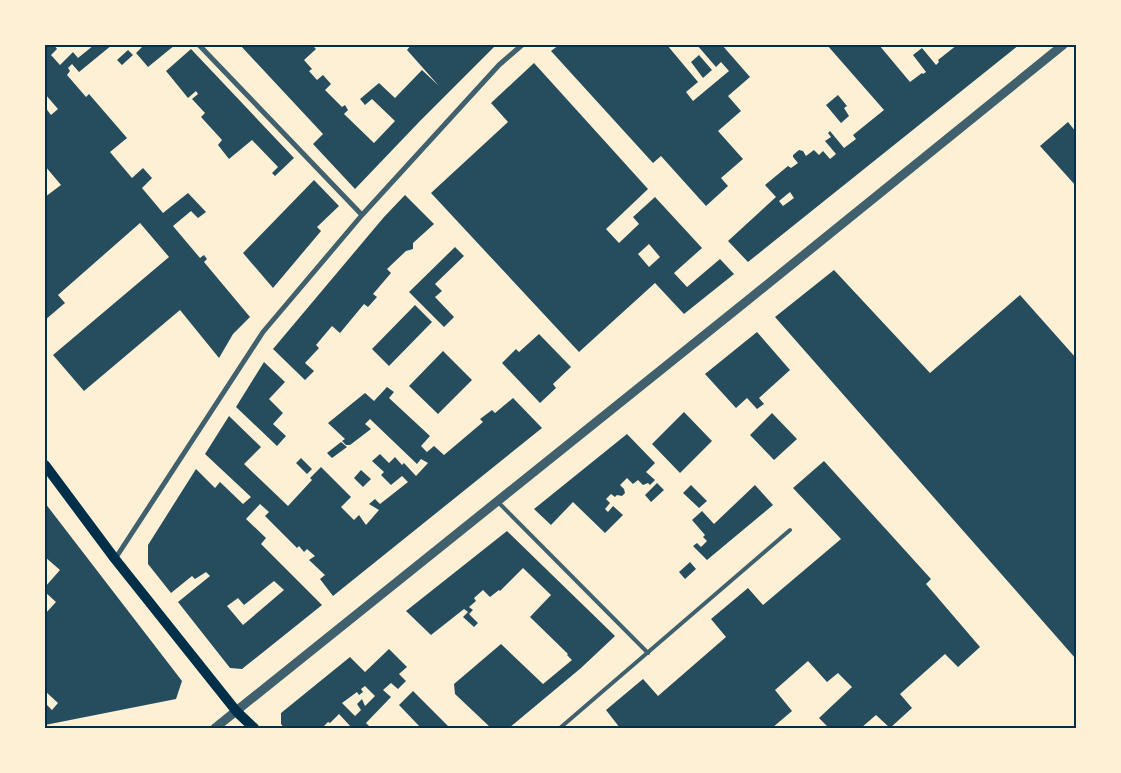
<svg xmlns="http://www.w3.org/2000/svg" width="1121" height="773" font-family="'Noto Sans',sans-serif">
  <rect width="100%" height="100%" fill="#fdf0d5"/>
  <path fill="#264d5e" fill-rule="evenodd" d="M 45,45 L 54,45 L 57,49 L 51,55 L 60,65 L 73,52 L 78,58 L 94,45 L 112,45 L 79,72 L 72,64 L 68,68 L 70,71 L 67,75 L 86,97 L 89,94 L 127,138 L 110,152 L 132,178 L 143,168 L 152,178 L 142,188 L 163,213 L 188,193 L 206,212 L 198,218 L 191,211 L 173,226 L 200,258 L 204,255 L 207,259 L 204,262 L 250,317 L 233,334 L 219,358 L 180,310 L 84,391 L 53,355 L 169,257 L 140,223 L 58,295 L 65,303 L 45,320 L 45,197 L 61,185 L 45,166 L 46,162 L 45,161 L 45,107 L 51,115 L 58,109 L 45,94 Z
    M 140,45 L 175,45 L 148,67 L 136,53 L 142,47 Z
    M 240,45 L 312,45 L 316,49 L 304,60 L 312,69 L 309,71 L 317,80 L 323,75 L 331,84 L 325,90 L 342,107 L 345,105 L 348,110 L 344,114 L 374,143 L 395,121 L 372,99 L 365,105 L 360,99 L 379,83 L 395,98 L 422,70 L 439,86 L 407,50 L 411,45 L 496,45 L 420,121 L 355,189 L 313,144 L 323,134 Z
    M 559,45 L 667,45 L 698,82 L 686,92 L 693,101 L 729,71 L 721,62 L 716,67 L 697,45 L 722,45 L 750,77 L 728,96 L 741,111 L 718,131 L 743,159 L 721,178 L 728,186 L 706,206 L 661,156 L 653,163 L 551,51 Z
    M 827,45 L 879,45 L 910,82 L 922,73 L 923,74 L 926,72 L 913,55 L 922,48 L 936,65 L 939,62 L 938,60 L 957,45 L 962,47 L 965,45 L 1019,45 L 748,262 L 728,241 L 776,197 L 765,185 L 788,166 L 791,168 L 798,163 L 793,157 L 793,155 L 799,150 L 803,151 L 806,156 L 814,150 L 819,155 L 823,151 L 830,159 L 836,154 L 825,141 L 831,137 L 828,133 L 830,131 L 844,148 L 856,139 L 853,135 L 884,110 ZM 790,192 L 794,198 L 783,206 L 779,201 Z
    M 191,49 L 294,158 L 275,176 L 272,173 L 278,167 L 252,140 L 229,159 L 218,145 L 222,140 L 201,117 L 205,113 L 192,99 L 198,94 L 196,91 L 188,98 L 166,71 Z
    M 128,50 L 133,55 L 122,65 L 117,60 Z
    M 699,55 L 712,70 L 703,78 L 691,62 Z
    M 534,63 L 648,189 L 606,229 L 619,243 L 639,224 L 633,217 L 655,197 L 702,248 L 674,273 L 687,287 L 720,259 L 734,274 L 684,314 L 655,283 L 579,352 L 431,193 L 508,122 L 491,103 ZM 649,244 L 660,257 L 649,267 L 638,254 Z
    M 838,95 L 847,106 L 844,108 L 849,116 L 841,123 L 826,105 Z
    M 1068,122 L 1076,132 L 1076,186 L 1040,146 Z
    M 314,180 L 339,206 L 317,227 L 321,231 L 273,288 L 243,253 Z
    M 405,195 L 434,224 L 413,243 L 413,249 L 406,251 L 387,269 L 391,273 L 373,294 L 377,297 L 368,307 L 364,304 L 340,333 L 332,326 L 316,345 L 319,348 L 305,363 L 314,371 L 305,380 L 273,349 L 384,217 Z
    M 455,247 L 464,256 L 435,284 L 442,291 L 435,297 L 454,317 L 444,327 L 409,292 Z
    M 834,270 L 930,373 L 1020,295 L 1076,358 L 1076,659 L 775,317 Z
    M 415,305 L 432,322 L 389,366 L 372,349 Z
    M 757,332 L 790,370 L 759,398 L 764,404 L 757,409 L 747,398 L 736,408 L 705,374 Z
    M 539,334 L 571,367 L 553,384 L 556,388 L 540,403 L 502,363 L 516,349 L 519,352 Z
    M 443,351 L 472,380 L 438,414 L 409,386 Z
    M 264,362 L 285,382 L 269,399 L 283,413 L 273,424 L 286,436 L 277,446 L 236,407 Z
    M 387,387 L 394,392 L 389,398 L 430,436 L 421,446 L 427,452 L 434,446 L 444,455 L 483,422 L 480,419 L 492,410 L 495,413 L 513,398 L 542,428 L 333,596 L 320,579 L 325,575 L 309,560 L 315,556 L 307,549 L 304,552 L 299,546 L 297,548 L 265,516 L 269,512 L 260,504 L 246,519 L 266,538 L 261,544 L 322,605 L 242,669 L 230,668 L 178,602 L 210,576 L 206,572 L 195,579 L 192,576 L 171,593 L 148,564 L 148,545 L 196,469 L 215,488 L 220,482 L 243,504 L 251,497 L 205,454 L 229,416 L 261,447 L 244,464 L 288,506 L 312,480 L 310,478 L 321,467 L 351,497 L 341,507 L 354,520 L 359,515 L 366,525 L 379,510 L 369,504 L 375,499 L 380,504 L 408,482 L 402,476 L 391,485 L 381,475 L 384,472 L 372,461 L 380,454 L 389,463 L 395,457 L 402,465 L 404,463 L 416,476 L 428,463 L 421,459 L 417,464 L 370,419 L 365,424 L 371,429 L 350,445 L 346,445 L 342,441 L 345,439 L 328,423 L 365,393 L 374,401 ZM 274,581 L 284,590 L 243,625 L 227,606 L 238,598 L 244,605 Z
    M 684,412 L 712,441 L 680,473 L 652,444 Z
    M 772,413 L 797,439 L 774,460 L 750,435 Z
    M 627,434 L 655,463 L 646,472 L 655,480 L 650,485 L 648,483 L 643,485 L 638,480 L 633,484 L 627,478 L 620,485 L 624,489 L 625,493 L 622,496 L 617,495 L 615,497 L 611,494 L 606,499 L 610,503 L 605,509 L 608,512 L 613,506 L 623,515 L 605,533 L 573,502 L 551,525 L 534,509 Z
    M 341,442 L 347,447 L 332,458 L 327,453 Z
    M 301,458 L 312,469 L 307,474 L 296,463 Z
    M 824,461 L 931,579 L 926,584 L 980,647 L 958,667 L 945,654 L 900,694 L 912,708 L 890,728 L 876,715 L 861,728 L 829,728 L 819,718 L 852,687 L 838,673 L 827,682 L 808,661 L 775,690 L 792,711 L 772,728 L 620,728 L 606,710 L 643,679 L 658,696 L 726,637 L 711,619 L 748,588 L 763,605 L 841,539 L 793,488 Z
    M 361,470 L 371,479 L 363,487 L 354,478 Z
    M 657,483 L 664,490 L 651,502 L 645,495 Z
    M 691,485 L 707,501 L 699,508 L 683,493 Z
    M 755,485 L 773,505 L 707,560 L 693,546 L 697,543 L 701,547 L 707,541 L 703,537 L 705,535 L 692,520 L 702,511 L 714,524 Z
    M 45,503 L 182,681 L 176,699 L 45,725 L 45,703 L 52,710 L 58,703 L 45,691 L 45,614 L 56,602 L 45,592 L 45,587 L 60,570 L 45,557 Z
    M 507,531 L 615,636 L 581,668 L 509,728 L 491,728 L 455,694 L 454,684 L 501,644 L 543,684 L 572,660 L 567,655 L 568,654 L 530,617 L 551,595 L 523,568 L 500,591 L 499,590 L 490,597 L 483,590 L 474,598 L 476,601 L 469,607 L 473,610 L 469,614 L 478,623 L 474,627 L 463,617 L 468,612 L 464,609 L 431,635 L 406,611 Z
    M 690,562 L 696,569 L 685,579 L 679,572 Z
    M 389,649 L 407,667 L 399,674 L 406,681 L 398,689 L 391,683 L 383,690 L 391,697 L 366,723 L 371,728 L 352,728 L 339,714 L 330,723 L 328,722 L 323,727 L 324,728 L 284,728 L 281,724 L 281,713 L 350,657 L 365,672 ZM 365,686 L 375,696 L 365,706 L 362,699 L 357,704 L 361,710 L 355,716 L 342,703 L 357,692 L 359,695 L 363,692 L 361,689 Z
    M 413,691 L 450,728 L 421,728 L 399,705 Z"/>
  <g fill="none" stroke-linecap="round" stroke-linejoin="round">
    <path stroke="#3f606c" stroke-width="4" d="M 498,502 L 648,653
      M 560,728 L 790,530"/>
    <path stroke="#3f606c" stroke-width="5" d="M 199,45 L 362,215
      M 115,559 L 263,332 L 362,215 L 499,65 L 522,45"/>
    <path stroke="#3f606c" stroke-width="9" d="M 215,728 L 748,300 L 1063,45"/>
    <path stroke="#003049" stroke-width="10" d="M 45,465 L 115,559 L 237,712 L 254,728"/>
  </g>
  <rect width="1121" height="773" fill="none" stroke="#fdf0d5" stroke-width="92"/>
  <rect x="46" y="46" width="1029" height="681" fill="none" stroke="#003049" stroke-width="2"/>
</svg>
